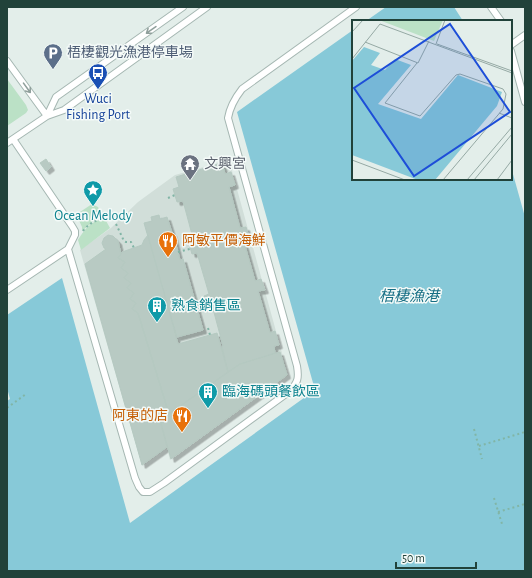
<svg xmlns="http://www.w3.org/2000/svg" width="532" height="578" font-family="'Alegreya Sans','Noto Sans TC',sans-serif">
  <defs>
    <filter id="shadow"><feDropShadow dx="3.5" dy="3.5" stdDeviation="0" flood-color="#0004"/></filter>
  </defs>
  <rect width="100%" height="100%" fill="#e3eeea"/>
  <path fill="#d1ded9" d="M 229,160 L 288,375 L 170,460 L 167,448 L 142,466 L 80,250 L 111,228 L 138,202 L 175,175 Z"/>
  <path fill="#bbe1c6" d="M 7,79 L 26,105 L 28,110 L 26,113 L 7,126 Z
    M 92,204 L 98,207 L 104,218 L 95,220 L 82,231 L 82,227 L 77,216 L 80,212 Z
    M 105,219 L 110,228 L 81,250 L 78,240 C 84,230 91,220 105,219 Z"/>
  <path fill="#87c9d8" d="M 386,7 L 454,7 L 463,21 L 366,21 Z
    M 353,30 L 353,179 L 511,179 L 511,167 L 525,217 L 525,571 L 7,571 L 7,401 L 10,399 L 7,388 L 7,315 L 62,278 L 130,523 L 315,390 L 237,112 Z"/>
  <path fill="#b8cac3" stroke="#b5c9c1" filter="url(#shadow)" d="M 46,159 L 51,167 L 46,171 L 40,163 Z
    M 222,163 L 225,174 L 231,172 L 235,185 L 229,187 L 240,228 L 246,227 L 249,237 L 243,239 L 255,281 L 261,279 L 265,290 L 258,291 L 270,333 L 275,331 L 279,345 L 274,346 L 275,353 L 240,364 L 228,372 L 222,347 L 223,346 L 212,305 L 207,306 L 204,296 L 209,294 L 197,253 L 192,254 L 189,244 L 194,242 L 183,201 L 177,202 L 173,189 L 179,187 L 176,177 Z
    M 159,215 L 160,219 L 167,217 L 172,233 L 173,233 L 180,260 L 183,259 L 203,330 L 177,337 L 144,223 L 152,221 L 151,217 Z
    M 108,235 L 113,236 L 118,241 L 121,254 L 118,258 L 125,262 L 121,268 L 128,273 L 124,278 L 131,283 L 127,288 L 134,293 L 130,299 L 136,303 L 132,309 L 138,313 L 169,414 L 160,420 L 167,447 L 142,465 L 85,264 L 106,249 L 104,248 L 102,243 L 104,238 Z
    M 148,235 L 178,344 L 217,333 L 228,372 L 169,414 L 138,313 L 132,309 L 136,303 L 130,299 L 134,293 L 127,288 L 131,283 L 124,278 L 128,273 L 121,268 L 125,262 L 118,258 L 122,252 L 142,245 L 144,240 Z
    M 280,352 L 287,375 L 171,459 L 160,420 L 240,364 Z"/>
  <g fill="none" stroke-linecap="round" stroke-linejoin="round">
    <g stroke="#a5b7b2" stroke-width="8">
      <path id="service" d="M 491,7 L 501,21
        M 511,45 L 525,35
        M 511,51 L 525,102
        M 7,61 L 47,116
        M 47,116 L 56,97 L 183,7
        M 7,143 L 47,116 L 64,110 L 207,7
        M 68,249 L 135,478 L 139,487 L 143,492 L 150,492 L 164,483 L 290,391 C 298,382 299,378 297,366 L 228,118 C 230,106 235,98 242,89 L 356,7
        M 7,290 L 68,249 L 75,235 L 75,231 L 72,226 L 13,139"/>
    </g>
    <path stroke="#81b5a6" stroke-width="2" stroke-dasharray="2 3" stroke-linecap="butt" d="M 168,198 L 175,195
      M 116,224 L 124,241 L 126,242 L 131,242 L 134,248
      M 83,231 C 91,221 100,218 112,219
      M 178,252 L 190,249
      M 200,302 L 205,301
      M 208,328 L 210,335
      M 7,408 L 26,394
      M 474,429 L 482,459
      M 479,446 L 525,432
      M 494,498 L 502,524
      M 498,512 L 525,504"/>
    <use href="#service" stroke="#fff" stroke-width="6"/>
  </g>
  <defs><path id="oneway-shaft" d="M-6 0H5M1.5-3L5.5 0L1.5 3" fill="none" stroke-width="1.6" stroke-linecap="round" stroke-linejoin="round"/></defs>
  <g stroke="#90a09c">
    <use href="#oneway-shaft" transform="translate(151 30) rotate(145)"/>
    <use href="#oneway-shaft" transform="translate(27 88) rotate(54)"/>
  </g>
  <defs>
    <g id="parking-pin" transform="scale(1)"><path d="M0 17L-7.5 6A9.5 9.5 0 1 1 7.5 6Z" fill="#5c6f8a" stroke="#f4faf8"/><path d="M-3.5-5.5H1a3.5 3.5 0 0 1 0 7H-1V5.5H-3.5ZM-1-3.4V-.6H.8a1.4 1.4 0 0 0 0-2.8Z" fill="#fff"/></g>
    <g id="bus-pin" transform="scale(1)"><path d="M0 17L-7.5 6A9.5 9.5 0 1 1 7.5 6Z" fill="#1a4fb4" stroke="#f4faf8"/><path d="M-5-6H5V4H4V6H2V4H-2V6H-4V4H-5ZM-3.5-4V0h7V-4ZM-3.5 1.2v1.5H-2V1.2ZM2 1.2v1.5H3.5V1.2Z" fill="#fff"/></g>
    <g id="temple-pin" transform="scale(1)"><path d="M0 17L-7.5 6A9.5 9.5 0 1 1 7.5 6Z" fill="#6b7280" stroke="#f4faf8"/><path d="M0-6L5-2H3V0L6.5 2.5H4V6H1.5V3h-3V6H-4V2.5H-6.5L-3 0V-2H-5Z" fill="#fff"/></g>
    <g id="sight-pin" transform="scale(1)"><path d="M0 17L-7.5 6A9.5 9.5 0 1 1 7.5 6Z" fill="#0f9aa8" stroke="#f4faf8"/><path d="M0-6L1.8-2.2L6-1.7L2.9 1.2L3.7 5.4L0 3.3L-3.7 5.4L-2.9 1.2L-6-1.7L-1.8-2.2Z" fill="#fff"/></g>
    <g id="restaurant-pin" transform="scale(1)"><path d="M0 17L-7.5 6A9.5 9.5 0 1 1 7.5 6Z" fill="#e8710a" stroke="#f4faf8"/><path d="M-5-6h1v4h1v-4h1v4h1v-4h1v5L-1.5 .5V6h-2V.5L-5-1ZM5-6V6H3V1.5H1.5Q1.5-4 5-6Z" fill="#fff"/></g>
    <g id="building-pin" transform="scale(1)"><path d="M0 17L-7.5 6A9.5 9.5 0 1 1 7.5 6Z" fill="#0f9aa8" stroke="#f4faf8"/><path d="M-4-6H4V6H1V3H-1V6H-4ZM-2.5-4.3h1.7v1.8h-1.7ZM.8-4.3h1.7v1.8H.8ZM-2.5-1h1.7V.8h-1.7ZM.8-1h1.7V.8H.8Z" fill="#fff"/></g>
  </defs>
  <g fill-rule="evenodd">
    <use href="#parking-pin" x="53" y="53"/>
    <use href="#bus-pin" x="98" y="73"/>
    <use href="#temple-pin" x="190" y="164"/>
    <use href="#sight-pin" x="93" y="190"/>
    <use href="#restaurant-pin" x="168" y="241"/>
    <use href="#building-pin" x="157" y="306"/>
    <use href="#building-pin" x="208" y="392"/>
    <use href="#restaurant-pin" x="182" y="416"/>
  </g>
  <g text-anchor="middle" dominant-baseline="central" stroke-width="3" stroke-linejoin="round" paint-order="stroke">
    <g font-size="14" fill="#4e5e75" stroke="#f4faf8" text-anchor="start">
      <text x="67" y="53">梧棲觀光漁港停車場</text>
    </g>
    <g font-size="14" fill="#164399" stroke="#f4faf8">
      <text x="98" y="99">Wuci<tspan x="98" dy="16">Fishing Port</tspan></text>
    </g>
    <g font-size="14" fill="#5b616d" stroke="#f4faf8" text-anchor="start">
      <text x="204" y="164">文興宮</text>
    </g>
    <g font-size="14" fill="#0d838f" stroke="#f4faf8" text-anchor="start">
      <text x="93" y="216" text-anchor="middle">Ocean Melody</text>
      <text x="171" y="306">熟食銷售區</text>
      <text x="222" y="392">臨海碼頭餐飲區</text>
    </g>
    <g font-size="14" fill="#c56008" stroke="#f4faf8" text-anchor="start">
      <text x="182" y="241">阿敏平價海鮮</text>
      <text x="168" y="416" text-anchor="end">阿東的店</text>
    </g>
    <g font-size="15" font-style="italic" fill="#156e84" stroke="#f4faf8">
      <text x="409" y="296">梧棲漁港</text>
    </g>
  </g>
  <g transform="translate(352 20)">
    <rect width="160" height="160" fill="#e3eeea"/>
    <path d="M 27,0 L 91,0 L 82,21 Z" fill="#bbe1c6"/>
    <path d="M 12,27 L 28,33 L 19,45 L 33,50 L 43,39 L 59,45 L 26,84 L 69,99 L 106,55 L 150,72 L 145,86 L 83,160 L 66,160 L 0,135 L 0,41 Z" fill="#87c9d8"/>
    <path fill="none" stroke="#95a9a4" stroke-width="1" d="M 0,12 L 11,0M 13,22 L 66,43 L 77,21M 84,24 L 93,0M 85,24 L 160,51M 0,39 L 28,4 L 160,53M 65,43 L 33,83 L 68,96 L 104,55 L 108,54 L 151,69 L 154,74 L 151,89 L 91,160M 147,93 L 160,98M 0,140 L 53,160M 115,160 L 160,107M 122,160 L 160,114M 145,160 L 160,140"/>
    <path fill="#1d4ed8" fill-opacity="0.15" stroke="#1d4ed8" stroke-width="2" d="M 98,4 L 158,92 L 62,156 L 2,68 Z"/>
    <rect width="160" height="160" fill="none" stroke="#21423a" stroke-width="2"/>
  </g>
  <rect width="532" height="578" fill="none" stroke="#21423a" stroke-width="16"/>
  <path d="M396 562v6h80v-6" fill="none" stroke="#21423a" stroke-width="2"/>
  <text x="402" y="562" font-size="12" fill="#21423a" stroke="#f4faf8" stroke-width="3" paint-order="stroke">50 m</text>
</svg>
